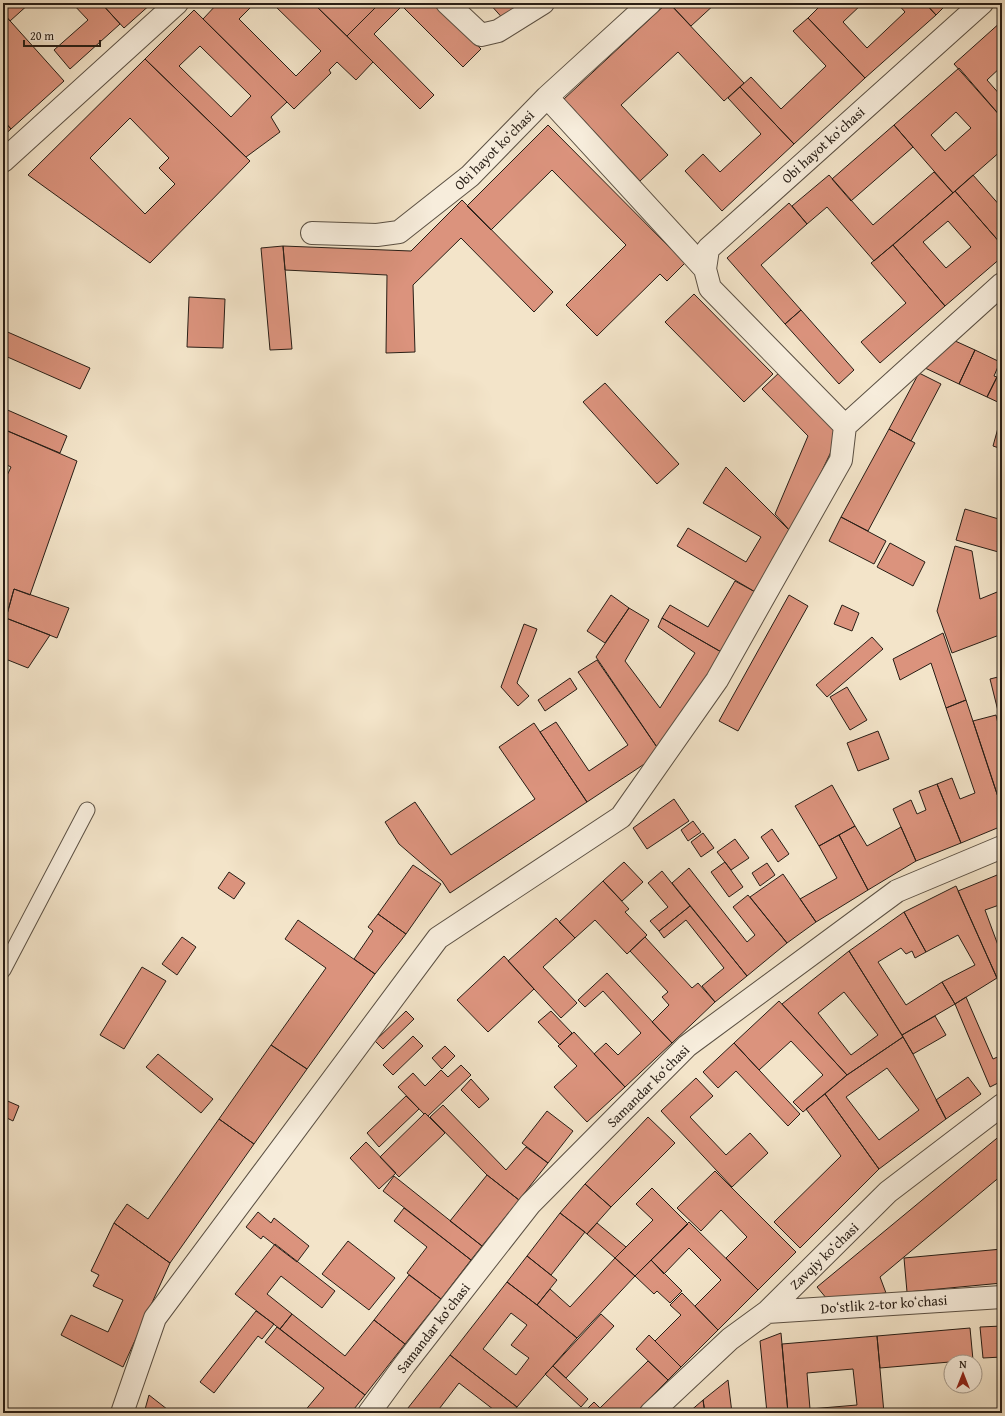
<svg xmlns="http://www.w3.org/2000/svg" width="1005" height="1416" font-family="'Gentium Book Plus',serif">
  <rect width="100%" height="100%" fill="#f3e4c9"/>
  <filter id="stains"><feTurbulence type="fractalNoise" baseFrequency=".005" numOctaves="4"/><feColorMatrix values="0 0 0 0 .2 0 0 0 0 .09 0 0 0 0 .02 0 0 0 .5 -.17"/></filter>
  <radialGradient id="worn" r=".72"><stop offset=".6" stop-color="#630" stop-opacity="0"/><stop offset="1" stop-color="#630" stop-opacity=".3"/></radialGradient>
  <path fill="#db937d" stroke="#281e16" fill-rule="evenodd" d="M 7,3 L 30,3 L 10,21 L 3,13 L 3,7 Z
    M 72,3 L 101,3 L 120,24 L 70,69 L 54,50 L 88,20 Z
    M 101,3 L 152,3 L 124,28 Z
    M 218,3 L 255,3 L 239,19 L 296,76 L 321,51 L 272,3 L 313,3 L 373,62 L 356,80 L 337,62 L 329,70 L 331,73 L 294,109 L 203,19 Z
    M 313,3 L 380,3 L 347,36 Z
    M 380,3 L 434,3 L 481,49 L 463,67 L 402,6 L 374,34 L 434,95 L 420,109 L 347,36 Z
    M 489,3 L 525,3 L 506,22 Z
    M 667,3 L 669,3 L 744,83 L 724,101 L 678,52 L 621,105 L 668,155 L 640,181 L 564,99 Z
    M 678,3 L 716,3 L 691,26 L 673,7 Z
    M 823,3 L 863,3 L 843,22 L 867,48 L 905,12 L 897,3 L 925,3 L 936,15 L 865,78 L 808,18 Z
    M 925,3 L 948,3 L 936,15 Z
    M 194,10 L 287,102 L 271,117 L 280,132 L 246,157 L 145,59 ZM 200,46 L 251,96 L 231,117 L 179,66 Z
    M 3,13 L 64,81 L 11,129 L 3,120 L 3,57 L 7,53 L 3,48 Z
    M 808,18 L 865,78 L 794,144 L 740,87 L 751,77 L 781,109 L 826,66 L 793,31 Z
    M 1002,21 L 1002,66 L 987,80 L 1002,97 L 1002,118 L 954,64 Z
    M 145,59 L 250,161 L 150,263 L 28,175 ZM 130,118 L 169,158 L 159,168 L 175,184 L 145,214 L 90,158 Z
    M 959,68 L 1002,118 L 1002,150 L 953,193 L 894,125 ZM 956,112 L 971,128 L 945,151 L 931,135 Z
    M 740,87 L 794,144 L 722,211 L 685,171 L 703,154 L 720,172 L 761,134 L 728,98 Z
    M 3,120 L 11,129 L 3,136 Z
    M 548,125 L 685,263 L 667,281 L 660,274 L 597,336 L 566,305 L 626,245 L 552,170 L 491,230 L 467,206 Z
    M 894,125 L 913,147 L 851,201 L 832,179 Z
    M 934,172 L 953,193 L 874,261 L 827,207 L 807,224 L 792,206 L 829,175 L 873,225 Z
    M 973,175 L 1002,208 L 1002,245 L 955,191 Z
    M 955,191 L 1002,245 L 1002,257 L 945,306 L 893,245 ZM 948,221 L 971,247 L 946,268 L 923,242 Z
    M 462,200 L 553,292 L 534,312 L 461,238 L 413,285 L 415,352 L 386,353 L 387,275 L 285,270 L 283,246 L 411,251 Z
    M 789,203 L 807,224 L 761,265 L 801,310 L 785,324 L 727,258 Z
    M 893,245 L 945,306 L 880,363 L 861,342 L 906,303 L 871,263 Z
    M 283,246 L 292,349 L 270,350 L 261,248 Z
    M 694,294 L 773,374 L 744,402 L 665,322 Z
    M 189,297 L 225,299 L 223,348 L 187,347 Z
    M 801,310 L 854,370 L 839,384 L 785,324 Z
    M 3,330 L 90,368 L 80,389 L 3,355 Z
    M 953,340 L 975,350 L 959,384 L 925,368 Z
    M 975,350 L 1000,362 L 994,376 L 997,377 L 987,397 L 959,384 Z
    M 782,370 L 841,431 L 792,533 L 775,514 L 808,436 L 762,389 Z
    M 919,373 L 941,384 L 911,441 L 889,429 Z
    M 997,377 L 1002,380 L 1002,404 L 987,397 Z
    M 605,383 L 679,464 L 657,484 L 583,402 Z
    M 3,408 L 67,436 L 60,453 L 3,429 Z
    M 998,428 L 1002,430 L 1002,449 L 993,446 Z
    M 3,429 L 77,461 L 30,595 L 14,589 L 6,618 L 3,617 L 3,484 L 11,467 L 3,463 Z
    M 889,429 L 915,443 L 868,531 L 841,517 Z
    M 726,467 L 792,533 L 757,593 L 677,546 L 688,528 L 746,562 L 761,537 L 703,503 Z
    M 965,509 L 1002,520 L 1002,553 L 956,540 Z
    M 841,517 L 886,541 L 874,564 L 829,541 Z
    M 890,543 L 925,562 L 913,586 L 877,567 Z
    M 955,546 L 972,551 L 980,599 L 1002,590 L 1002,634 L 952,653 L 937,611 Z
    M 735,581 L 757,593 L 723,653 L 662,618 L 670,605 L 708,627 Z
    M 14,589 L 69,608 L 57,638 L 6,618 Z
    M 611,595 L 629,608 L 605,643 L 587,631 Z
    M 789,595 L 808,606 L 738,731 L 719,721 Z
    M 842,605 L 859,613 L 852,631 L 834,624 Z
    M 629,608 L 649,620 L 625,661 L 660,708 L 695,653 L 658,627 L 662,618 L 723,653 L 661,753 L 596,657 Z
    M 3,617 L 50,635 L 28,668 L 3,658 Z
    M 524,624 L 537,629 L 517,683 L 529,696 L 518,706 L 501,687 Z
    M 943,633 L 966,700 L 946,708 L 931,663 L 900,680 L 893,659 Z
    M 872,637 L 883,649 L 827,697 L 816,685 Z
    M 597,660 L 661,753 L 587,802 L 540,732 L 556,722 L 589,771 L 628,745 L 578,672 Z
    M 1002,676 L 1002,714 L 999,715 L 990,679 Z
    M 570,678 L 577,689 L 545,711 L 538,700 Z
    M 847,687 L 867,720 L 850,730 L 830,697 Z
    M 966,700 L 1002,809 L 1002,826 L 961,843 L 937,784 L 952,778 L 960,799 L 975,793 L 946,708 Z
    M 996,715 L 1002,741 L 1002,809 L 973,721 Z
    M 534,723 L 587,802 L 450,893 L 442,881 L 399,844 L 385,822 L 415,802 L 451,855 L 535,799 L 499,747 Z
    M 878,731 L 889,759 L 858,771 L 847,743 Z
    M 937,784 L 961,843 L 916,861 L 893,809 L 911,800 L 917,814 L 926,810 L 919,791 Z
    M 832,785 L 855,826 L 819,846 L 795,806 Z
    M 674,799 L 689,821 L 647,849 L 633,828 Z
    M 693,821 L 701,832 L 688,841 L 681,830 Z
    M 855,826 L 867,846 L 901,827 L 916,861 L 868,890 L 839,835 Z
    M 772,829 L 789,854 L 778,862 L 761,837 Z
    M 703,833 L 714,848 L 701,857 L 691,842 Z
    M 839,835 L 868,890 L 816,922 L 800,899 L 837,878 L 819,846 Z
    M 735,839 L 749,858 L 731,870 L 717,852 Z
    M 624,862 L 643,882 L 622,901 L 603,881 Z
    M 725,862 L 743,887 L 729,897 L 711,872 Z
    M 767,863 L 775,875 L 760,886 L 752,873 Z
    M 413,865 L 441,884 L 406,934 L 378,914 Z
    M 689,868 L 747,942 L 755,935 L 733,907 L 748,895 L 787,943 L 747,976 L 672,883 Z
    M 662,871 L 690,906 L 659,931 L 650,921 L 668,907 L 648,883 Z
    M 229,872 L 245,883 L 234,899 L 218,888 Z
    M 1002,873 L 1002,904 L 985,910 L 1002,956 L 1002,976 L 997,978 L 958,891 Z
    M 783,874 L 816,922 L 787,943 L 750,897 Z
    M 603,881 L 629,909 L 625,912 L 647,935 L 627,954 L 595,920 L 575,938 L 559,922 Z
    M 956,886 L 997,978 L 955,1004 L 942,982 L 975,965 L 958,935 L 926,952 L 904,912 Z
    M 690,906 L 747,976 L 715,1002 L 702,986 L 724,968 L 686,920 L 664,938 L 659,931 Z
    M 904,912 L 926,952 L 915,958 L 912,951 L 906,954 L 901,948 L 878,962 L 906,1005 L 942,982 L 955,1004 L 902,1035 L 849,951 Z
    M 378,914 L 406,934 L 375,974 L 354,959 L 373,931 L 368,927 Z
    M 556,918 L 575,938 L 543,967 L 577,1003 L 561,1018 L 508,961 Z
    M 298,920 L 375,974 L 307,1069 L 271,1045 L 326,968 L 285,939 Z
    M 182,937 L 196,947 L 177,975 L 162,964 Z
    M 645,937 L 692,988 L 698,983 L 715,1002 L 672,1043 L 652,1022 L 669,1005 L 662,997 L 668,992 L 630,951 Z
    M 849,951 L 903,1037 L 847,1075 L 782,1004 ZM 844,992 L 878,1035 L 851,1055 L 818,1013 Z
    M 504,956 L 534,989 L 488,1032 L 457,1000 Z
    M 142,967 L 166,981 L 124,1049 L 100,1035 Z
    M 607,973 L 672,1043 L 625,1087 L 594,1054 L 606,1043 L 618,1055 L 641,1033 L 603,991 L 585,1007 L 578,1000 Z
    M 966,997 L 993,1059 L 1002,1055 L 1002,1081 L 990,1087 L 955,1004 Z
    M 779,1001 L 847,1075 L 803,1112 L 793,1102 L 823,1075 L 791,1041 L 759,1070 L 734,1043 Z
    M 406,1011 L 414,1019 L 383,1049 L 375,1041 Z
    M 551,1011 L 572,1033 L 560,1045 L 538,1022 Z
    M 935,1016 L 946,1035 L 913,1054 L 902,1035 Z
    M 574,1032 L 625,1087 L 587,1122 L 554,1087 L 577,1066 L 558,1046 Z
    M 413,1036 L 423,1046 L 393,1075 L 383,1065 Z
    M 903,1037 L 913,1054 L 946,1119 L 879,1169 L 825,1094 L 847,1075 ZM 887,1068 L 919,1110 L 879,1140 L 846,1097 Z
    M 734,1043 L 800,1114 L 788,1126 L 736,1071 L 718,1088 L 703,1072 Z
    M 271,1045 L 307,1069 L 254,1144 L 219,1119 Z
    M 445,1046 L 455,1056 L 442,1069 L 432,1058 Z
    M 158,1054 L 213,1099 L 201,1113 L 146,1067 Z
    M 461,1065 L 471,1075 L 428,1116 L 425,1113 L 424,1114 L 398,1087 L 413,1073 L 425,1086 L 441,1070 L 448,1077 Z
    M 968,1077 L 981,1094 L 946,1119 L 936,1100 Z
    M 696,1078 L 713,1096 L 690,1117 L 726,1155 L 750,1133 L 768,1153 L 732,1187 L 661,1111 Z
    M 471,1079 L 489,1099 L 479,1108 L 461,1090 Z
    M 825,1094 L 879,1169 L 800,1248 L 774,1222 L 841,1156 L 806,1109 Z
    M 406,1096 L 419,1109 L 379,1147 L 367,1133 Z
    M 3,1099 L 19,1106 L 13,1121 L 3,1116 Z
    M 443,1105 L 506,1170 L 526,1147 L 548,1163 L 519,1200 L 487,1175 L 430,1117 Z
    M 547,1111 L 573,1131 L 548,1163 L 522,1143 Z
    M 425,1113 L 445,1133 L 399,1177 L 380,1157 Z
    M 648,1117 L 675,1143 L 611,1207 L 585,1184 Z
    M 219,1119 L 254,1144 L 170,1263 L 114,1223 L 127,1204 L 148,1219 Z
    M 1002,1134 L 1002,1175 L 880,1277 L 886,1293 L 827,1299 L 817,1287 Z
    M 366,1142 L 396,1173 L 379,1189 L 350,1158 Z
    M 715,1171 L 796,1252 L 758,1290 L 726,1258 L 747,1237 L 721,1210 L 701,1231 L 677,1208 Z
    M 487,1175 L 519,1200 L 482,1246 L 450,1221 Z
    M 394,1176 L 482,1246 L 471,1260 L 383,1191 Z
    M 585,1184 L 611,1207 L 587,1234 L 560,1213 Z
    M 652,1188 L 688,1224 L 635,1276 L 615,1258 L 653,1220 L 636,1204 Z
    M 404,1208 L 471,1260 L 441,1299 L 407,1273 L 427,1247 L 394,1221 Z
    M 258,1212 L 271,1223 L 274,1218 L 309,1246 L 297,1262 L 263,1236 L 261,1239 L 246,1227 Z
    M 560,1213 L 585,1232 L 551,1275 L 527,1256 Z
    M 689,1222 L 758,1290 L 718,1330 L 695,1306 L 721,1280 L 689,1248 L 664,1274 L 651,1260 Z
    M 114,1223 L 170,1263 L 123,1367 L 61,1335 L 71,1315 L 108,1332 L 123,1300 L 93,1286 L 99,1275 L 91,1271 Z
    M 597,1223 L 626,1247 L 615,1258 L 587,1234 Z
    M 348,1241 L 395,1278 L 369,1310 L 322,1274 Z
    M 275,1244 L 335,1291 L 322,1308 L 281,1276 L 267,1294 L 292,1314 L 280,1329 L 235,1294 Z
    M 1002,1249 L 1002,1283 L 907,1292 L 904,1258 Z
    M 527,1256 L 557,1280 L 537,1305 L 507,1282 Z
    M 615,1258 L 635,1276 L 577,1338 L 537,1305 L 550,1289 L 570,1307 Z
    M 651,1260 L 682,1291 L 670,1303 L 657,1291 L 654,1294 L 635,1276 Z
    M 409,1275 L 441,1299 L 405,1344 L 374,1320 Z
    M 507,1282 L 537,1305 L 577,1338 L 517,1407 L 450,1355 ZM 511,1313 L 527,1325 L 511,1345 L 529,1358 L 516,1375 L 483,1349 Z
    M 682,1293 L 718,1330 L 681,1367 L 655,1341 L 681,1315 L 670,1305 Z
    M 256,1311 L 274,1324 L 262,1339 L 258,1336 L 214,1393 L 200,1382 Z
    M 292,1314 L 345,1356 L 374,1320 L 405,1344 L 365,1395 L 280,1329 Z
    M 601,1314 L 614,1326 L 566,1378 L 553,1366 Z
    M 1002,1326 L 1002,1357 L 983,1358 L 980,1327 Z
    M 277,1327 L 365,1395 L 351,1413 L 303,1413 L 324,1388 L 265,1342 Z
    M 970,1328 L 973,1360 L 880,1368 L 877,1336 Z
    M 781,1333 L 788,1413 L 767,1413 L 760,1341 Z
    M 649,1335 L 681,1367 L 668,1380 L 636,1349 Z
    M 877,1336 L 884,1413 L 788,1413 L 782,1344 ZM 853,1369 L 857,1405 L 810,1409 L 807,1373 Z
    M 450,1355 L 517,1407 L 513,1413 L 498,1413 L 459,1383 L 436,1413 L 404,1413 Z
    M 648,1361 L 668,1380 L 635,1413 L 605,1413 L 600,1408 Z
    M 553,1366 L 588,1399 L 581,1407 L 545,1374 Z
    M 728,1380 L 732,1413 L 705,1413 L 703,1400 Z
    M 149,1395 L 172,1413 L 144,1413 Z
    M 703,1400 L 705,1413 L 688,1413 Z
    M 594,1402 L 605,1413 L 590,1413 L 586,1410 Z"/>
  <g fill="none" stroke-linecap="round" stroke-linejoin="round">
    <g stroke="#5b5043" stroke-width="17">
      <path id="service" d="M 3,970 L 87,810"/>
    </g>
    <g stroke="#5b5043" stroke-width="24">
      <path id="minor" d="M 447,3 L 481,35 L 498,31 L 543,3
        M 547,97 L 705,269
        M 3,161 L 177,3
        M 312,233 L 377,235 L 399,232 L 470,176 L 547,97 L 650,3
        M 845,426 L 1002,284
        M 767,1312 L 1002,1297
        M 122,1413 L 155,1318 L 438,938 L 621,817 L 717,680 L 841,460 L 845,426 L 710,288 L 705,269 L 708,249 L 982,3
        M 369,1413 L 405,1364 L 530,1204 L 687,1046 L 897,891 L 1002,847
        M 651,1413 L 730,1339 L 767,1312 L 888,1192 L 1002,1105"/>
    </g>
    <use href="#service" stroke="#f7eddc" stroke-width="15"/>
    <use href="#minor" stroke="#f7eddc" stroke-width="22"/>
  </g>
  <g text-anchor="middle" dominant-baseline="central" stroke-width="3.5" stroke-linejoin="round" paint-order="stroke">
    <g font-size="14" fill="#281e16" stroke="#f7eddc">
      <text transform="translate(823 145) rotate(-42)">Obi hayot koʻchasi</text>
      <text transform="translate(494 150) rotate(-45)">Obi hayot koʻchasi</text>
      <text transform="translate(648 1086) rotate(-45)">Samandar ko‘chasi</text>
      <text transform="translate(824 1256) rotate(-44)">Zavqiy koʻchasi</text>
      <text transform="translate(884 1304) rotate(-4)">Doʻstlik 2-tor koʻchasi</text>
      <text transform="translate(433 1328) rotate(-52)">Samandar ko‘chasi</text>
    </g>
  </g>
  <rect width="1005" height="1416" fill="none" stroke="#f3e4c9" stroke-width="16"/>
  <rect x="4" y="4" width="997" height="1408" fill="none" stroke="#281e16" stroke-width="2"/>
  <rect x="8" y="8" width="989" height="1400" fill="none" stroke="#281e16"/>
  <g transform="translate(963 1374)"><circle r="19" fill="#f7eddc" stroke="#a49a8d"/>
  <path d="M0-3L7 15L0 10L-7 15Z" fill="#8f2418"/>
  <text y="-6" font-size="11" font-weight="bold" text-anchor="middle" fill="#281e16">N</text>
  </g>
  <path d="M24 40v6h76v-6" fill="none" stroke="#281e16" stroke-width="2"/>
  <text x="30" y="40" font-size="12" fill="#281e16" stroke="#f7eddc" stroke-width="3" paint-order="stroke">20 m</text>
  <rect width="100%" height="100%" filter="url(#stains)"/>
  <rect width="100%" height="100%" fill="url(#worn)"/>
</svg>
